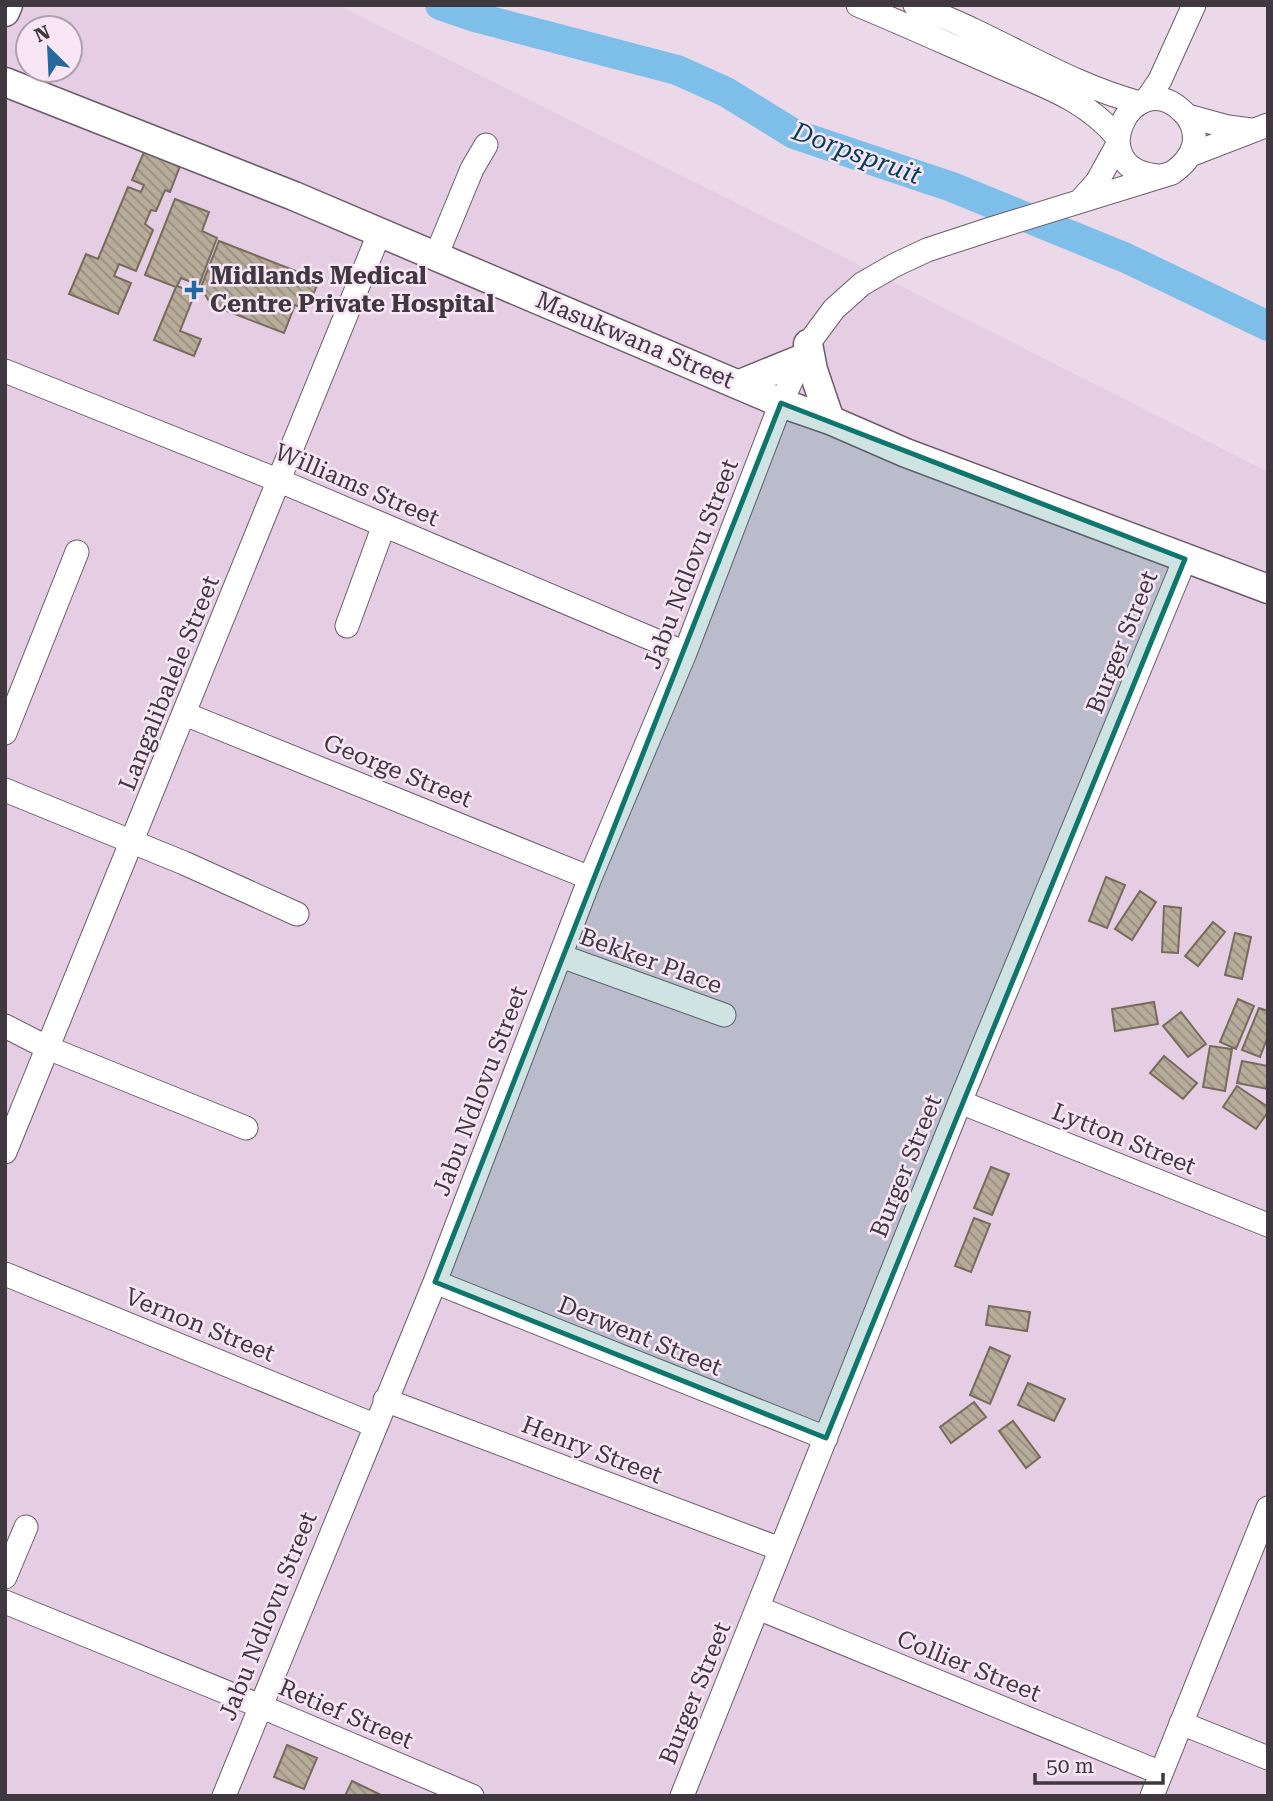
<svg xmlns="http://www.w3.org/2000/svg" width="1273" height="1801" font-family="'Roboto Serif',serif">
  <defs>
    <pattern id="building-back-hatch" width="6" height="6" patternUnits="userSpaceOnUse" patternTransform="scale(1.75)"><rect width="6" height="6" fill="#b7ac9a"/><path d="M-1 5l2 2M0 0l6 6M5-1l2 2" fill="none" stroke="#968d7f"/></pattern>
  </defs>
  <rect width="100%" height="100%" fill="#ebd9e9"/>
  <path fill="#e5cde3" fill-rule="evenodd" d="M 5,5 L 338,5 L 733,201 L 1268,472 L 1268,1796 L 5,1796 ZM 28,28 L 70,28 L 70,70 L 28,70 Z"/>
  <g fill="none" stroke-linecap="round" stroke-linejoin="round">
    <path stroke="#7dbfe8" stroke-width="30" d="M 440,5 L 475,17 L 677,70 L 726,92 L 794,134 L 952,187 L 1126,258 L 1268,326"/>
  </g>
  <path fill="url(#building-back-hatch)" stroke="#776c5b" stroke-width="2" d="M 144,152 L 180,166 L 170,192 L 165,190 L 156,211 L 151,210 L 145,224 L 153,230 L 136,271 L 119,264 L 114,276 L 131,283 L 118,314 L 69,294 L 86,254 L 98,259 L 128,187 L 141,192 L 144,185 L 132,180 Z
    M 175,199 L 209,212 L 202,231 L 217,238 L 199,285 L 181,278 L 177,286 L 195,293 L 180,331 L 201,339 L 194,356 L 154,340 L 176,287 L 145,275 Z
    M 219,241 L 319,280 L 307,310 L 295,305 L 284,333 L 211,305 L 201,287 Z
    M 1106,877 L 1125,885 L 1107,928 L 1089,921 Z
    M 1140,891 L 1156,902 L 1132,940 L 1115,929 Z
    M 1164,906 L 1181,908 L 1178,953 L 1162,952 Z
    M 1213,922 L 1225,932 L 1198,966 L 1185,956 Z
    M 1235,933 L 1251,937 L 1242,979 L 1225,975 Z
    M 1238,999 L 1254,1006 L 1236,1049 L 1220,1042 Z
    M 1154,1002 L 1158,1024 L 1115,1031 L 1112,1009 Z
    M 1259,1008 L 1268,1011 L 1268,1036 L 1260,1057 L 1242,1050 Z
    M 1181,1012 L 1206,1044 L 1188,1057 L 1163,1026 Z
    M 1210,1046 L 1232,1049 L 1225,1091 L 1203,1087 Z
    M 1164,1056 L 1197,1083 L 1183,1099 L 1150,1073 Z
    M 1242,1061 L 1268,1066 L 1268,1089 L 1237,1083 Z
    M 1237,1086 L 1268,1107 L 1268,1112 L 1256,1129 L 1223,1107 Z
    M 991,1167 L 1009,1174 L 992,1215 L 974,1208 Z
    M 974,1218 L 990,1224 L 971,1272 L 955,1266 Z
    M 989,1306 L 1030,1312 L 1027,1331 L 986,1325 Z
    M 990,1347 L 1010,1356 L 990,1404 L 970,1395 Z
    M 1028,1383 L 1065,1399 L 1054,1421 L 1018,1405 Z
    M 974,1402 L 986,1417 L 951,1443 L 940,1427 Z
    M 1013,1421 L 1040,1457 L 1026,1468 L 999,1431 Z
    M 287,1745 L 317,1758 L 304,1789 L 274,1777 Z
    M 352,1781 L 383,1796 L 345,1796 Z"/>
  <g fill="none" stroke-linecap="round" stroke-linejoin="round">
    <g stroke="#6b5c6a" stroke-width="25">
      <path id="minor" d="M 858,5 C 904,24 950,45 996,65 C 1041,85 1085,98 1118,138
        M 915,5 C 934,13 953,20 971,29 C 1027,55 1079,87 1140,103
        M 1147,99 L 1160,80 L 1194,5
        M 1188,116 L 1228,127 L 1251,130
        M 1190,155 L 1268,125
        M 1080,201 L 1097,182 L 1118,144
        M 436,256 L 472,169 L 486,145
        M 5,371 L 280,481 L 685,653
        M 347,626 L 384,525
        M 185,714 L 590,878
        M 5,733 L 77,552
        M 5,790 L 184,863 L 297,914
        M 561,956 L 724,1015
        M 5,1026 L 48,1048 L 246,1128
        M 960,1102 L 1268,1225
        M 5,1152 L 379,234
        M 5,1274 L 374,1425
        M 435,1282 L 826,1438
        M 385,1400 L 780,1549
        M 5,1577 L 26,1527
        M 5,1602 L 260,1706 L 472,1796
        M 758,1608 L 1161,1773
        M 1181,1723 L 1268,1758
        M 224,1796 L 435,1282 L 590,878 L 685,653 L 781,403 L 808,344 L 834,309 L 862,284 L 895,265 L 927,250 L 991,229 L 1172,173 C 1183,165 1191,157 1194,144 C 1196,131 1191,118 1181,110 C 1132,64 1080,171 1159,176
        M 682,1796 L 960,1102 L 1185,559
        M 1152,1796 L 1268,1508"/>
    </g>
    <g stroke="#6b5c6a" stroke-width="31">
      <path id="major" d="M 5,12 L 8,5
        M 5,82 L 294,196 L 781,403 L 830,420 L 906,453 L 1268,589
        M 808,344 L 813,370 L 830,420
        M 740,384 L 799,360"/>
    </g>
    <use href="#minor" stroke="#fff" stroke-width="23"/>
    <use href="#major" stroke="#fff" stroke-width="28"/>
  </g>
  <path fill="#0f766e" fill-opacity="0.2" stroke="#0f766e" stroke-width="5" stroke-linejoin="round" d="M 781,403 L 1185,559 L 826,1438 L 435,1282 Z"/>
  <path fill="#24689d" stroke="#f8e6f7" stroke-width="2.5" d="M190.5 279.5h7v7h7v7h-7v7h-7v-7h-7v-7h7z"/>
  <g text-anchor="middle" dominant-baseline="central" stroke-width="5" stroke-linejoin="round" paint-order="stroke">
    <g font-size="24" font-weight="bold" fill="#3f383f" stroke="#f8e6f7" text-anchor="start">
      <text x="210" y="276">Midlands Medical<tspan x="210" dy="28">Centre Private Hospital</tspan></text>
    </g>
    <g font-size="24" fill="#3f383f" stroke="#f8e6f7">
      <text transform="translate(635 340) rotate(23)">Masukwana Street</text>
      <text transform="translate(357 485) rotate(23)">Williams Street</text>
      <text transform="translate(691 564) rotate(-69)">Jabu Ndlovu Street</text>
      <text transform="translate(1122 642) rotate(-68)">Burger Street</text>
      <text transform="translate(169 683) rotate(-68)">Langalibalele Street</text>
      <text transform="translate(398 771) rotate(22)">George Street</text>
      <text transform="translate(651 961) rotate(20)">Bekker Place</text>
      <text transform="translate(480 1091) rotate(-69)">Jabu Ndlovu Street</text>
      <text transform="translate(1124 1139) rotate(22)">Lytton Street</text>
      <text transform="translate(906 1166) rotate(-68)">Burger Street</text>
      <text transform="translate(200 1325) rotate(22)">Vernon Street</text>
      <text transform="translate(640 1336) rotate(22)">Derwent Street</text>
      <text transform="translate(592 1450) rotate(21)">Henry Street</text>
      <text transform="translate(268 1616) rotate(-68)">Jabu Ndlovu Street</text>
      <text transform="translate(969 1666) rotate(22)">Collier Street</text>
      <text transform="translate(695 1693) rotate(-68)">Burger Street</text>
      <text transform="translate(346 1714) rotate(23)">Retief Street</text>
    </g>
    <g font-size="26" font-style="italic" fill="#043d59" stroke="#f8e6f7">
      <text transform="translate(857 153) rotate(20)">Dorpspruit</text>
    </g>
  </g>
  <rect width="1273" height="1801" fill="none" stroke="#3f383f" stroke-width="14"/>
  <g transform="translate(49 49) rotate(336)"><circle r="33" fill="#f8e6f7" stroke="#aea0ad" stroke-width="2"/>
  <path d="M0-5L12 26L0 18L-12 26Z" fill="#24689d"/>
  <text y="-10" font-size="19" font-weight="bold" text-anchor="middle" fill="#3f383f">N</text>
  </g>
  <path d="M1035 1773v10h128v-10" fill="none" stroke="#3f383f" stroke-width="3.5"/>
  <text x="1046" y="1773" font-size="21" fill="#3f383f" stroke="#f8e6f7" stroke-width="5" paint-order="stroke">50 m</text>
</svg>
